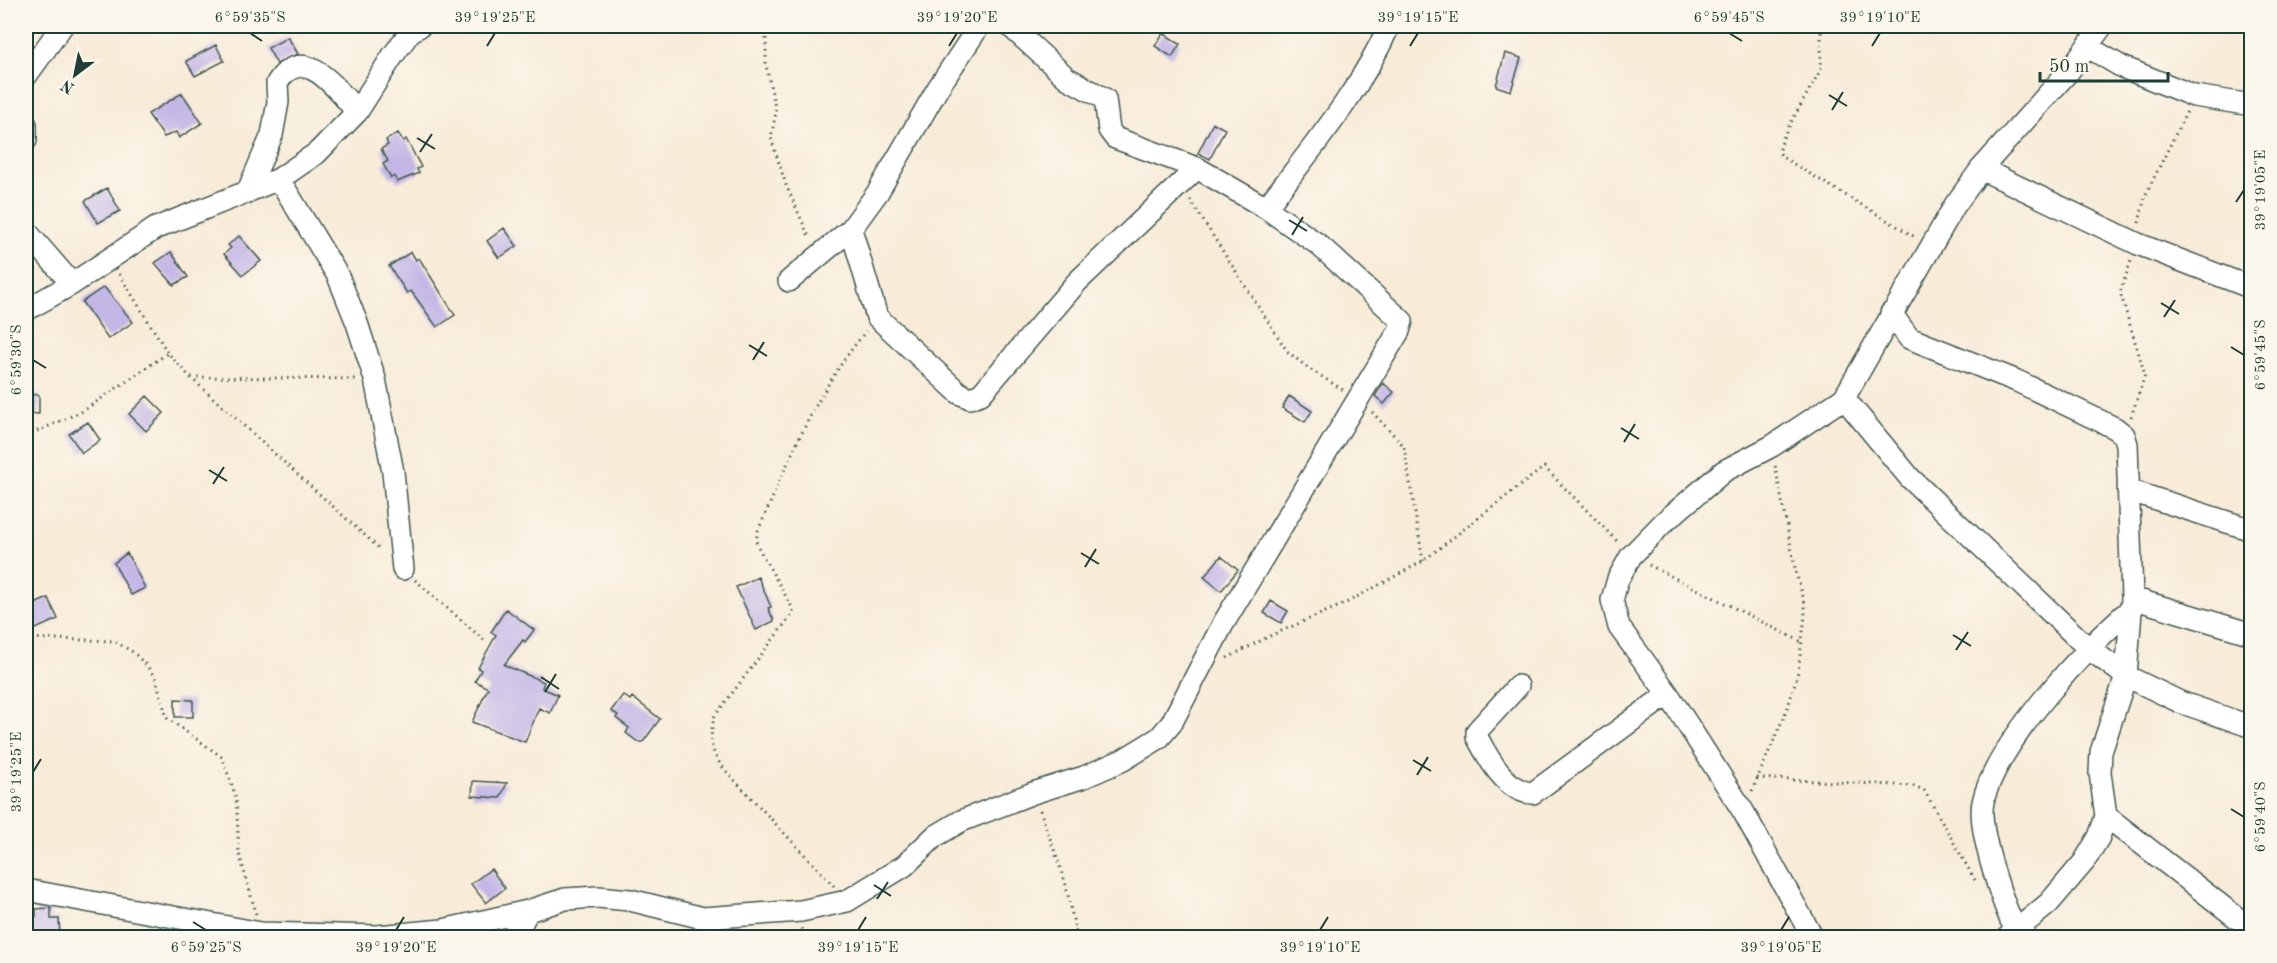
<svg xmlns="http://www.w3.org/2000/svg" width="2277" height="963" font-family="'Old Standard TT',serif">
  <rect width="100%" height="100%" fill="#fbf7ec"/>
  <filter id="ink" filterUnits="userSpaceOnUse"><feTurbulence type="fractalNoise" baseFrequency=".0167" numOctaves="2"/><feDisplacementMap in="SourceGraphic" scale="12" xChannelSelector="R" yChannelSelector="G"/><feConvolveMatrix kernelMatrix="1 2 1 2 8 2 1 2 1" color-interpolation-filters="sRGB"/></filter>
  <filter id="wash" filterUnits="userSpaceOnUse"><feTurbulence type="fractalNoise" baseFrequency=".008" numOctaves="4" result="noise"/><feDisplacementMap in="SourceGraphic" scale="24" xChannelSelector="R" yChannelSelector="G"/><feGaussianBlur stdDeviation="1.35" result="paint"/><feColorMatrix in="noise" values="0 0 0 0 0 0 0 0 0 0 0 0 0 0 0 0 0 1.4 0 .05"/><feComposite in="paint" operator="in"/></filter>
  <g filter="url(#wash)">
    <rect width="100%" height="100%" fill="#f8ebd8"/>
    <g id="blocks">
      <path fill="#c4b7e6" d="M 1163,33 L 1180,44 L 1172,57 L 1155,46 Z
        M 288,37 L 298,54 L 277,64 L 268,48 Z
        M 216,45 L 224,61 L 195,76 L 186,61 Z
        M 1505,53 L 1521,58 L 1511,91 L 1496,86 Z
        M 182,93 L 202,123 L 179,138 L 176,132 L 164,137 L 148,114 Z
        M 1213,123 L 1225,129 L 1210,159 L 1198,153 Z
        M 398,133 L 403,141 L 406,139 L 421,167 L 417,169 L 419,173 L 397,182 L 394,176 L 391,178 L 383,164 L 388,161 L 381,149 L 388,145 L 386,140 Z
        M 107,188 L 120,211 L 98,223 L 85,201 Z
        M 504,228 L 517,246 L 499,258 L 487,241 Z
        M 239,236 L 261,261 L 243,275 L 224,254 L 231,248 L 228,245 Z
        M 171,252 L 188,277 L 174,285 L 155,263 Z
        M 411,252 L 416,260 L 419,258 L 455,315 L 437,327 L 411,291 L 407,293 L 389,266 Z
        M 104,287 L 133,322 L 108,339 L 82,302 Z
        M 1383,383 L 1394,392 L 1384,404 L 1375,396 Z
        M 26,394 L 39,395 L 39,414 L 26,413 Z
        M 147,396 L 164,413 L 146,431 L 129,414 Z
        M 1289,396 L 1312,411 L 1305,422 L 1282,408 Z
        M 88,422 L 100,440 L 82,453 L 69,434 Z
        M 127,553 L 145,588 L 131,595 L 114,563 Z
        M 1221,556 L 1238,570 L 1221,591 L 1204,577 Z
        M 758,577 L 771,607 L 768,608 L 774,621 L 756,630 L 736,587 Z
        M 48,598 L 58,619 L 29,632 L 26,626 L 26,608 Z
        M 1271,601 L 1288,611 L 1281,623 L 1264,613 Z
        M 506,609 L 534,630 L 525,642 L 523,640 L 504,665 L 544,682 L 542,688 L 558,695 L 550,713 L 539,708 L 525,742 L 472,722 L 488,688 L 475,681 L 481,670 L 478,668 L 496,635 L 491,632 Z
        M 623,695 L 630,700 L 632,697 L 660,719 L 643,742 L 638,742 L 626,733 L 629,728 L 616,718 L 618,715 L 611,711 Z
        M 175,699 L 193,700 L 193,717 L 175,717 Z
        M 473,781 L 507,783 L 500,798 L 472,796 Z
        M 491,869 L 505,888 L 486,903 L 471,884 Z
        M 51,908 L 51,919 L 59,919 L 60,937 L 29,938 L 28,917 L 36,916 L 36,909 Z"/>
    </g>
  </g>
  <g filter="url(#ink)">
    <use href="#blocks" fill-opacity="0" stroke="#40574d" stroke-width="1.5"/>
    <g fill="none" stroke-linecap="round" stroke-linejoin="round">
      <g stroke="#40574d" stroke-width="24">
        <path id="street" d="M 2088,47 L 2122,67 L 2194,96 L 2252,105
          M 26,76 L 62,26
          M 26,125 L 26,140
          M 1981,169 L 2138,244 L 2252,288
          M 279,179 L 338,276 L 357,323 L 375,379 L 393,472 L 403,569
          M 247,193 L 272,135 L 278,102 L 277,83 C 303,41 337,89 357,112
          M 1266,208 C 1311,149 1359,93 1389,26
          M 851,229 L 877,317 L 959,393 L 970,398 L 981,394 L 1077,282 L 1197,168
          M 26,231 L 72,284
          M 789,281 L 851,229 L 878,192 L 938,88 L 979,26
          M 26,310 L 72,284 L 156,228 L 279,179 L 317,153 L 357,112 L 392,57 L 410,32 L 420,26
          M 1891,313 L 1909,338 L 2017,381 L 2115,428 L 2124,435 L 2127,444 L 2132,598 L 2126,676 L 2101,752 L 2100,773 L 2106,816 L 2099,837 L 2084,862 L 2049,903 L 2007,938
          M 1844,398 L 1910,478 L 2088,648 L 2126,676 L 2180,702 L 2252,727
          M 2128,490 L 2252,530
          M 2132,598 L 2252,634
          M 1518,686 L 1477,731 L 1477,737 C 1488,758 1507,793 1533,793 L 1668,694
          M 2106,816 L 2250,928
          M 26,890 L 261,933 L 377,936 L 443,930 L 528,911 L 565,899 L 598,897 L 630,900 L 703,918 L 801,911 L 847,901 L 904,866 L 934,837 L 961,821 L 1033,793 L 1084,777 L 1123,760 L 1159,738 L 1171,724 L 1223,624 L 1399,331 L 1402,321 L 1319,245 L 1266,208 L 1197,168 L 1115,138 L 1109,130 L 1105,99 L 1067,78 L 1010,26
          M 514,938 L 528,911
          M 1813,938 L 1743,811 L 1668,694 L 1619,627 L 1612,600 L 1618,579 L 1631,556 L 1663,523 L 1724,471 L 1772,446 L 1844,398 L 1955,205 L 1981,169 L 2069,71 L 2102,26
          M 2020,938 C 2005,914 1977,829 1983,802 C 1996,744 2086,646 2132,608"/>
      </g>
      <path stroke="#40574d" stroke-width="3" stroke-dasharray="1.5 4.5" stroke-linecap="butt" d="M 1821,26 L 1821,69 L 1784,135 L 1779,152 L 1782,157 L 1915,237
        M 766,38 L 766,65 L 776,112 L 771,138 L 786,185 L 810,239
        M 1190,200 L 1287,351 L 1308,368 L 1343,390
        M 2139,223 L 2145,196 L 2187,111
        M 119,274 L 168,353 L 190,377 L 381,550
        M 191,377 L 355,379
        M 1372,412 L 1404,446 L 1423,561
        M 2131,417 L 2145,375 L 2120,292 L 2131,261
        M 26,436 L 83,411 L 168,353
        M 1649,565 L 1802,642
        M 415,580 L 485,641
        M 26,638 L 114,641 L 133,652 L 147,666 L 156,679 L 167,718 L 222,757 L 236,797 L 239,853 L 256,914
        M 1227,658 L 1272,635 L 1344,604 L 1423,561 L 1544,467 L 1619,543
        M 1757,778 L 1914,786 L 1924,790 L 1975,880
        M 1752,791 L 1788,707 L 1798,672 L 1805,616 L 1805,603 L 1796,573 L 1775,465
        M 1040,810 L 1065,881 L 1077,938
        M 834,886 L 725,770 C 710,752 709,740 714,717 L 793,613 L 793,609 L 759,549 L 756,541 L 758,531 C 790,458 815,393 866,331
        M 802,928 L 803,938"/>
      <use href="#street" stroke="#fff" stroke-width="21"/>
    </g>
  </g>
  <path fill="none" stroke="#1f3d34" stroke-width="2" d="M 250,33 L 262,41M 1729,33 L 1742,41M 487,46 L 495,33M 949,46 L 957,33M 1410,46 L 1418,33M 1872,46 L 1880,33M 1829,95 L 1847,106M 1832,110 L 1843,92M 417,138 L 435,149M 420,152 L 432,134M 2236,202 L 2244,190M 1289,220 L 1307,231M 1292,235 L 1303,217M 2161,303 L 2179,314M 2164,317 L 2175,300M 749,345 L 767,356M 2231,347 L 2244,355M 33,360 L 46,368M 753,360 L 764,342M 1621,428 L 1639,439M 1624,442 L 1635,424M 209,470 L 227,481M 213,484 L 224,467M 1081,553 L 1099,564M 1085,567 L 1096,549M 1953,635 L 1971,646M 1956,650 L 1968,632M 541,677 L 559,689M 545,692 L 556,674M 1413,760 L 1431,771M 33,772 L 41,759M 1417,775 L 1428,757M 2231,809 L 2244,817M 874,885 L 891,896M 877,899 L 888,882M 193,922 L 206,930M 396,930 L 404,917M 858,930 L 866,917M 1320,930 L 1328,917M 1781,930 L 1789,917"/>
  <rect width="2277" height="963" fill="none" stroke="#fbf7ec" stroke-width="66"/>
  <g transform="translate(75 75) rotate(212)" stroke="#fbf7ec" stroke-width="4.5" paint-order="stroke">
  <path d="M0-4.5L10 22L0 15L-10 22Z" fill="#1f3d34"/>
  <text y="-9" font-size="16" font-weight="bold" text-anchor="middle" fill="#1f3d34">N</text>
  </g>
  <path d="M2040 72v9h128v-9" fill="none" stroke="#1f3d34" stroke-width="3"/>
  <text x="2049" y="72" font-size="18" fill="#1f3d34" stroke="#fbf7ec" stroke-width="4.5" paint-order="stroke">50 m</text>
  <rect x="33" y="33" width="2211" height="897" fill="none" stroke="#1f3d34" stroke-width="2"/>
  <g font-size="15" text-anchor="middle" fill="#1f3d34">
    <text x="250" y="22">6°59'35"S</text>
    <text x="495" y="22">39°19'25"E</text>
    <text x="957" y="22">39°19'20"E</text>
    <text x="1418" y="22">39°19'15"E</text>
    <text x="1729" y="22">6°59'45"S</text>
    <text x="1880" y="22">39°19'10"E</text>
    <text transform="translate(2260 190) rotate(-90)" y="5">39°19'05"E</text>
    <text transform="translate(2260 355) rotate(-90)" y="5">6°59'45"S</text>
    <text transform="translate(16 360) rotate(-90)" y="5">6°59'30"S</text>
    <text transform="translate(16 772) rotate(-90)" y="5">39°19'25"E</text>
    <text transform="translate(2260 817) rotate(-90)" y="5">6°59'40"S</text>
    <text x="206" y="952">6°59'25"S</text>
    <text x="396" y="952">39°19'20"E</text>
    <text x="858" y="952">39°19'15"E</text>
    <text x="1320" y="952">39°19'10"E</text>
    <text x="1781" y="952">39°19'05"E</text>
  </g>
</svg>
